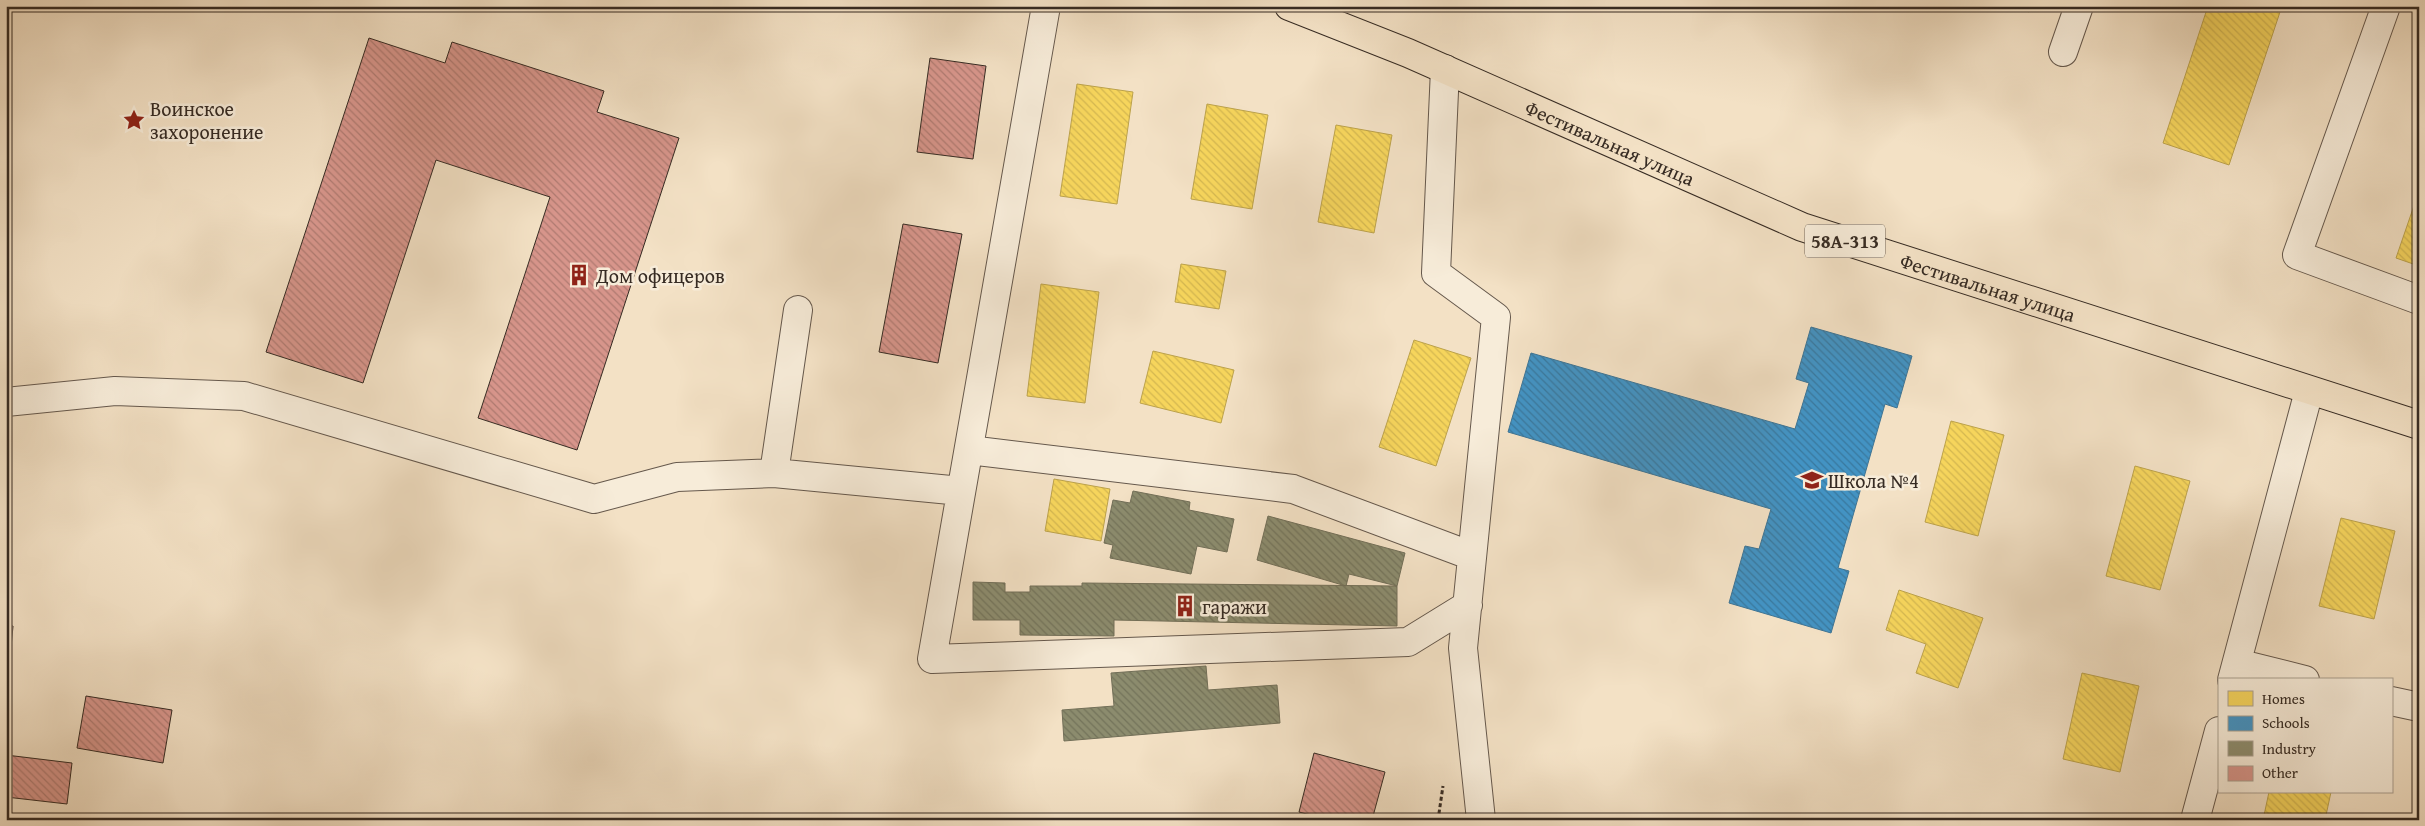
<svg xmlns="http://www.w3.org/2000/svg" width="2425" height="826" font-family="'Gentium Book Plus',serif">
  <defs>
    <pattern id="homes-back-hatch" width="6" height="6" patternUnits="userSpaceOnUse" patternTransform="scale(1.25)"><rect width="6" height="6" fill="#f6d55c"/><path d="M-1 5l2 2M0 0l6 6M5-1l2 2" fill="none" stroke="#d4b750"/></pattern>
    <pattern id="schools-back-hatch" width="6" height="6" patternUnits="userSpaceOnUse" patternTransform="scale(1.25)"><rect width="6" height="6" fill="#4393c3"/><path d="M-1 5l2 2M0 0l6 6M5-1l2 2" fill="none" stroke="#39789e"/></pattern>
    <pattern id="industry-back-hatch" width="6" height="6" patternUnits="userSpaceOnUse" patternTransform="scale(1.25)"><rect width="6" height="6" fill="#8c8c6e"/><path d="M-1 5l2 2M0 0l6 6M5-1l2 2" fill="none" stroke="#73735a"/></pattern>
    <pattern id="building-back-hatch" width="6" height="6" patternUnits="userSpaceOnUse" patternTransform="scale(1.25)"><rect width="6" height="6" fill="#d7958b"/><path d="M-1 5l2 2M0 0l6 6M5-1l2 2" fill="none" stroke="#af7a71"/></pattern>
  </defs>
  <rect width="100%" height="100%" fill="#f3e1c5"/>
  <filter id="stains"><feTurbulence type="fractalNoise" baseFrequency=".004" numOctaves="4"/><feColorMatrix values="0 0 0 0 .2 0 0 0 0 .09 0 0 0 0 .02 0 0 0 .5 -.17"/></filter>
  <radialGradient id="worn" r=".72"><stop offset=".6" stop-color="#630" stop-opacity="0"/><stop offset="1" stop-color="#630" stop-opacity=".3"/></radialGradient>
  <path fill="url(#homes-back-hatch)" stroke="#bca24b" d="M 2012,6 L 2031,6 L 2029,12 Z
    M 2208,6 L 2282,6 L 2229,165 L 2163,143 Z
    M 1077,84 L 1133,92 L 1117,204 L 1060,196 Z
    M 1207,104 L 1268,115 L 1252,209 L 1191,199 Z
    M 1336,125 L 1392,135 L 1374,233 L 1318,222 Z
    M 2419,191 L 2419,266 L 2396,258 Z
    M 1181,264 L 1226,271 L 1219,309 L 1175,302 Z
    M 1041,284 L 1099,292 L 1085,403 L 1027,396 Z
    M 1414,340 L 1471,358 L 1436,466 L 1379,447 Z
    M 1153,351 L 1234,370 L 1221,423 L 1140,403 Z
    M 1951,421 L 2004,435 L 1978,536 L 1925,522 Z
    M 2135,466 L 2190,481 L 2160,590 L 2106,576 Z
    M 1054,479 L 1110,489 L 1101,541 L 1045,531 Z
    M 2341,518 L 2395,531 L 2374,619 L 2319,606 Z
    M 1899,590 L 1983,618 L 1958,688 L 1916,673 L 1926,644 L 1886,630 Z
    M 2082,673 L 2139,686 L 2120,772 L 2063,759 Z
    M 2269,792 L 2331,792 L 2325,820 L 2263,820 Z"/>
  <path fill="url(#schools-back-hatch)" stroke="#3f7493" d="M 1811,327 L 1912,356 L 1897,408 L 1885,404 L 1838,568 L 1849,571 L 1831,633 L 1729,603 L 1745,546 L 1759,549 L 1771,509 L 1508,432 L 1531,353 L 1795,429 L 1809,383 L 1796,379 Z"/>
  <path fill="url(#industry-back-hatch)" stroke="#726f58" d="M 1133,491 L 1190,502 L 1189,510 L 1234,519 L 1227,552 L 1197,546 L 1191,574 L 1110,558 L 1113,545 L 1104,543 L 1113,500 L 1130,503 Z
    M 1268,516 L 1405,553 L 1397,586 L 1349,574 L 1346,586 L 1257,560 Z
    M 973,582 L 1005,583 L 1005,592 L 1030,592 L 1030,586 L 1082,586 L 1082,583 L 1397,586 L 1397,626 L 1114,620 L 1114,636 L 1020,635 L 1020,620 L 973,620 Z
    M 1206,666 L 1208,690 L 1277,685 L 1280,723 L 1064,741 L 1062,710 L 1114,706 L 1111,673 Z"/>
  <path fill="url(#building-back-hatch)" stroke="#362b23" d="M 828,6 L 870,6 L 869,11 Z
    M 369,38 L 445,63 L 452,42 L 604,91 L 597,112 L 679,138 L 577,450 L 478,418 L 550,197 L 436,160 L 363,383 L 266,352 Z
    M 930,58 L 986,66 L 973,159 L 917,152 Z
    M 903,224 L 962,234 L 938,363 L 879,352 Z
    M 6,625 L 13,626 L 6,701 Z
    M 86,696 L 172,710 L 163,763 L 77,748 Z
    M 1314,753 L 1385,772 L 1372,820 L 1330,820 L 1299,812 Z
    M 6,755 L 72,763 L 67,804 L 6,797 Z"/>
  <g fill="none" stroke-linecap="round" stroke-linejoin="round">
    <g stroke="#65584c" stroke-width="30">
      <path id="minor" d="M 1046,6 L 932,659 L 1408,642 L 1468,605
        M 2386,6 L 2297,255 L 2419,300
        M 2063,52 L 2079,6
        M 1445,69 L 1436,273 L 1496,317 L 1463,648 L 1481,820
        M 798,310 L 774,473 L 961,491
        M 6,402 L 115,391 L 244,396 L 594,499 L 677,477 L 774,473
        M 969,450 L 1293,489 L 1472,556
        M 2237,663 L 2305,680
        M 2232,680 L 2309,391
        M 2391,701 L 2419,707
        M 2195,820 L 2219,731"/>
    </g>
    <g stroke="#362b23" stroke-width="30">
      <g id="major">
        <path id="s1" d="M 1289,6 L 1408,53 L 1802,227 L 2419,425"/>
      </g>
    </g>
    <path stroke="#362b23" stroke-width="3" stroke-dasharray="4 2.5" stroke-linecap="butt" d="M 1438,820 L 1443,786"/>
    <use href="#minor" stroke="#f7ecd9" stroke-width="28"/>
    <use href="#major" stroke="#f3e1c5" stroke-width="28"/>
  </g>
  <defs>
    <g id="sight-bare" transform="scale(1.725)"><path d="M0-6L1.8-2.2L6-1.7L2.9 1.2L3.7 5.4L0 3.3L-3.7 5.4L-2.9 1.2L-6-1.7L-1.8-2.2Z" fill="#8f2418" stroke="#f7ecd9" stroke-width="2.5" paint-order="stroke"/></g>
    <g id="building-bare" transform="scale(1.725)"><path d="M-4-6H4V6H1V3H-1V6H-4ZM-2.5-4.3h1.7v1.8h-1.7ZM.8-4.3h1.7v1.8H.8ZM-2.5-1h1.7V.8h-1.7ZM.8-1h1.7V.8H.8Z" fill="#8f2418" stroke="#f7ecd9" stroke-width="2.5" paint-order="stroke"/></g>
    <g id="school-bare" transform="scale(1.725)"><path d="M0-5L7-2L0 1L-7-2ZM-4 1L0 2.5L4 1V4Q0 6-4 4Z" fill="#8f2418" stroke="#f7ecd9" stroke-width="2.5" paint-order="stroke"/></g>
  </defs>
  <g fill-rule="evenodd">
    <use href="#sight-bare" x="134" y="120"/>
    <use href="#building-bare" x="579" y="275"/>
    <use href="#school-bare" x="1812" y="480"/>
    <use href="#building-bare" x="1185" y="606"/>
  </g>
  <g text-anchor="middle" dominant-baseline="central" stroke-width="5" stroke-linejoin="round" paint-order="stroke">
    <rect fill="#f7ecd9" stroke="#70655a" stroke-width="1" x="1805" y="224.5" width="80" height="33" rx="4"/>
    <g font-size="19" font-weight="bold" fill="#362b23">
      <text x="1845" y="241">58А-313</text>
    </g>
    <g font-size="20" fill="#362b23" stroke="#f7ecd9" text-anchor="start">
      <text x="150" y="108">Воинское<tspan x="150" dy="23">захоронение</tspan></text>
      <text x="596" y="275">Дом офицеров</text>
      <text x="1828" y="480">Школа №4</text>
      <text x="1202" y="606">гаражи</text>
    </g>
    <g font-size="20" fill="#362b23" stroke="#f7ecd9">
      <text stroke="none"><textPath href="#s1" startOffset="349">Фестивальная улица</textPath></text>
      <text stroke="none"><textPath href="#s1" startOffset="754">Фестивальная улица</textPath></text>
    </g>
  </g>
  <rect width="2425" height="826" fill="none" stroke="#f3e1c5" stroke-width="25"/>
  <rect x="8" y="8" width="2410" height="811" fill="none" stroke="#362b23" stroke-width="2.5"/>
  <rect x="12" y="12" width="2400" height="801" fill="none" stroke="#362b23"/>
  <rect x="2218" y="678" width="175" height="115" fill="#f7ecd9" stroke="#aa9f90"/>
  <rect x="2228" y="691" width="25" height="15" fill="#f6d55c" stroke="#aa9f90"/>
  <text x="2262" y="704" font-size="15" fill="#362b23">Homes</text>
  <rect x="2228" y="716" width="25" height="15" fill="#4393c3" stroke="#aa9f90"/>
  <text x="2262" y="728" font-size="15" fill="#362b23">Schools</text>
  <rect x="2228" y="741" width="25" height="15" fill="#8c8c6e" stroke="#aa9f90"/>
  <text x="2262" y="754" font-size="15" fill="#362b23">Industry</text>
  <rect x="2228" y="766" width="25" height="15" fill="#d7958b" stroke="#aa9f90"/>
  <text x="2262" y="778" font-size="15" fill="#362b23">Other</text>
  <rect width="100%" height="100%" filter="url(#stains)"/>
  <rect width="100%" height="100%" fill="url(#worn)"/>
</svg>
